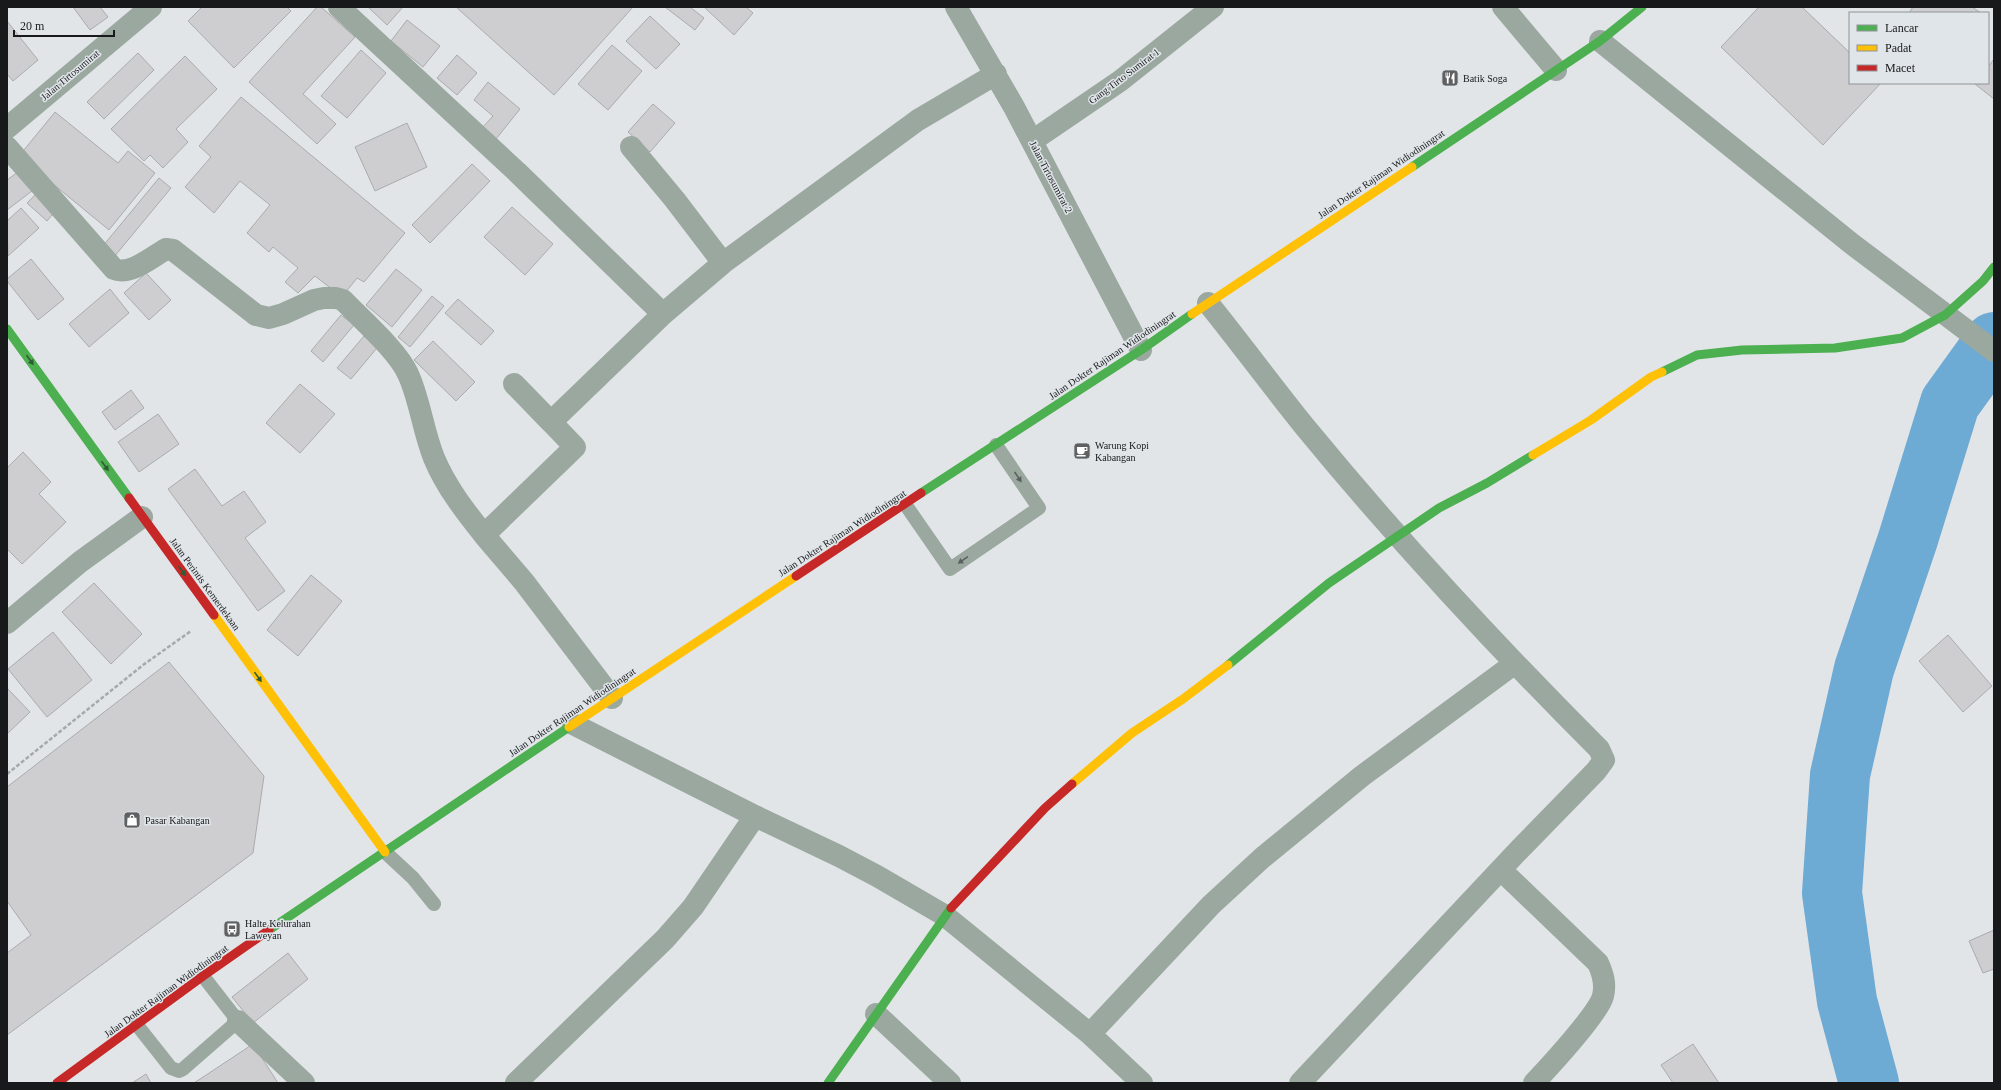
<svg xmlns="http://www.w3.org/2000/svg" width="2001" height="1090" font-family="Georgia,serif">
  <rect width="100%" height="100%" fill="#e2e5e7"/>
  <g fill="none" stroke-linecap="round" stroke-linejoin="round">
    <path stroke="#6daad4" stroke-width="60" d="M 1869,1083 L 1847,1001 L 1832,893 L 1840,775 L 1864,669 L 1908,539 L 1950,403 L 1994,342"/>
  </g>
  <path fill="#ceced0" stroke="#aaabac" d="M 73,7 L 100,7 L 108,17 L 90,30 Z
    M 202,7 L 287,7 L 291,11 L 234,68 L 188,21 Z
    M 317,7 L 321,7 L 355,37 L 303,94 L 336,124 L 317,144 L 249,82 Z
    M 368,7 L 403,7 L 387,25 Z
    M 456,7 L 633,7 L 554,95 Z
    M 665,7 L 690,7 L 704,18 L 695,30 Z
    M 704,7 L 746,7 L 753,13 L 734,35 Z
    M 1759,7 L 1802,7 L 1850,53 L 1850,83 L 1881,83 L 1823,145 L 1721,47 Z
    M 1913,7 L 1972,7 L 1981,13 L 1909,13 Z
    M 650,16 L 680,44 L 656,69 L 626,41 Z
    M 407,20 L 440,46 L 423,67 L 391,41 Z
    M 7,21 L 38,60 L 13,81 L 7,74 Z
    M 612,45 L 642,71 L 608,110 L 578,84 Z
    M 361,50 L 386,73 L 347,118 L 321,96 Z
    M 138,53 L 154,70 L 104,119 L 87,102 Z
    M 457,55 L 477,73 L 457,95 L 437,78 Z
    M 185,56 L 217,89 L 176,129 L 188,142 L 163,168 L 150,155 L 144,161 L 111,129 Z
    M 1994,59 L 1994,99 L 1975,84 L 1988,83 L 1988,67 Z
    M 488,82 L 520,109 L 496,139 L 482,128 L 493,116 L 474,100 Z
    M 241,97 L 405,233 L 364,282 L 357,278 L 342,297 L 315,276 L 298,293 L 285,282 L 298,268 L 273,247 L 269,252 L 247,233 L 270,205 L 240,181 L 214,213 L 185,187 L 211,157 L 199,146 Z
    M 653,104 L 675,123 L 650,152 L 628,132 Z
    M 55,112 L 118,163 L 128,151 L 155,173 L 109,230 L 19,156 Z
    M 407,123 L 427,167 L 375,191 L 355,147 Z
    M 472,164 L 490,181 L 430,243 L 412,225 Z
    M 18,172 L 32,191 L 7,210 L 7,180 Z
    M 159,178 L 171,188 L 114,257 L 102,247 Z
    M 37,193 L 56,210 L 47,221 L 27,203 Z
    M 512,207 L 553,244 L 525,275 L 484,237 Z
    M 21,208 L 39,228 L 8,256 L 7,221 Z
    M 31,259 L 64,299 L 38,320 L 7,281 L 7,279 Z
    M 396,269 L 422,290 L 392,327 L 366,305 Z
    M 146,273 L 171,300 L 149,320 L 124,293 Z
    M 110,289 L 129,313 L 89,347 L 69,324 Z
    M 432,296 L 444,306 L 410,347 L 398,337 Z
    M 458,299 L 494,331 L 481,345 L 445,313 Z
    M 341,315 L 354,325 L 323,362 L 311,351 Z
    M 364,336 L 377,348 L 351,379 L 337,368 Z
    M 433,341 L 475,382 L 456,401 L 414,360 Z
    M 300,384 L 335,414 L 300,453 L 266,423 Z
    M 131,390 L 144,408 L 115,430 L 102,412 Z
    M 158,414 L 179,444 L 139,472 L 118,442 Z
    M 23,452 L 51,482 L 39,494 L 66,522 L 22,564 L 7,549 L 7,468 Z
    M 195,469 L 222,506 L 244,491 L 266,522 L 245,538 L 285,591 L 258,611 L 168,489 Z
    M 311,575 L 342,601 L 298,656 L 267,630 Z
    M 94,583 L 142,634 L 111,664 L 62,612 Z
    M 53,632 L 92,680 L 47,717 L 8,669 Z
    M 1948,635 L 1992,686 L 1963,712 L 1919,661 Z
    M 169,662 L 264,776 L 253,853 L 7,1035 L 7,953 L 31,935 L 7,901 L 7,787 Z
    M 7,688 L 30,712 L 7,734 Z
    M 1994,930 L 1994,969 L 1983,973 L 1969,941 Z
    M 288,953 L 308,979 L 253,1023 L 232,997 Z
    M 253,1044 L 278,1083 L 194,1083 Z
    M 1693,1044 L 1719,1083 L 1673,1083 L 1661,1065 Z
    M 146,1074 L 151,1083 L 132,1083 Z"/>
  <g fill="none" stroke-linecap="round" stroke-linejoin="round">
    <path stroke="#a5aba8" stroke-width="2.5" stroke-dasharray="4 2" stroke-linecap="butt" d="M 7,774 L 143,665 L 191,631"/>
    <path stroke="#9ba8a0" stroke-width="14" d="M 905,504 L 950,569 L 1039,508 L 996,445
      M 385,852 L 413,878 L 434,904
      M 137,1025 L 171,1068 L 179,1071 L 183,1069 L 238,1021 L 203,976"/>
    <path stroke="#9ba8a0" stroke-width="22" d="M 339,7 L 517,172 L 663,314
      M 956,7 L 1014,107 L 1141,350
      M 1503,7 L 1556,70
      M 1600,41 L 1852,244 L 1994,351
      M 7,128 L 151,7
      M 1032,141 L 1120,81 L 1213,7
      M 7,147 L 114,269 C 130,276 152,257 166,249 L 173,250 L 256,315 L 269,318 L 283,314 L 314,300 L 324,298 L 336,298 L 343,300 C 361,319 398,351 408,374 C 420,400 423,431 434,458 C 446,487 465,511 484,535
      M 631,147 L 675,200 L 723,263
      M 1208,303 C 1241,344 1272,386 1305,427 C 1397,539 1496,646 1599,749 L 1604,760 L 1596,771 L 1519,850 L 1300,1083
      M 514,384 L 551,422
      M 7,623 L 80,562 L 142,517
      M 612,698 L 524,582 L 484,535 L 575,447 L 551,422 L 663,314 L 723,263 L 918,120 L 996,74
      M 573,724 L 755,816 L 839,856 L 877,876 L 944,915 L 1090,1034 L 1142,1083
      M 1501,870 L 1598,963 C 1603,974 1606,984 1603,996 C 1599,1013 1548,1068 1534,1083
      M 876,1014 L 950,1083
      M 238,1021 L 304,1083
      M 1090,1034 L 1211,905 L 1262,858 L 1362,776 L 1514,664
      M 516,1083 L 665,939 L 693,907 L 755,816"/>
    <path stroke="#4caf50" stroke-width="9" d="M 1412,167 L 1600,41 L 1642,7
      M 7,329 L 129,498
      M 1662,372 L 1697,355 L 1742,350 L 1835,348 L 1902,338 L 1945,315 L 1983,281 L 1994,267
      M 921,493 L 1141,350 L 1192,314
      M 1228,665 L 1329,583 L 1439,508 L 1487,483 L 1533,455
      M 269,930 L 569,727
      M 828,1083 L 951,908"/>
    <path stroke="#ffc107" stroke-width="9" d="M 1192,314 L 1412,167
      M 1533,455 L 1591,420 L 1651,377 L 1662,372
      M 214,615 L 385,852
      M 569,727 L 796,576
      M 1072,784 L 1132,733 L 1183,699 L 1228,665"/>
    <path stroke="#c62828" stroke-width="9" d="M 129,498 L 214,615
      M 796,576 L 921,493
      M 951,908 L 1045,808 L 1072,784
      M 57,1083 L 203,976 L 269,930"/>
  </g>
  <defs><path id="oneway-solid" d="M-6-.8H1V-3.2L6.5 0L1 3.2V.8H-6Z"/></defs>
  <g fill="#2f5c33">
    <use href="#oneway-solid" transform="translate(30 360) rotate(54)"/>
    <use href="#oneway-solid" transform="translate(105 466) rotate(54)"/>
    <use href="#oneway-solid" transform="translate(182 571) rotate(54)"/>
    <use href="#oneway-solid" transform="translate(258 677) rotate(54)"/>
  </g>
  <g fill="#5a605e">
    <use href="#oneway-solid" transform="translate(1018 477) rotate(56)"/>
    <use href="#oneway-solid" transform="translate(963 560) rotate(145)"/>
  </g>
  <defs>
    <g id="restaurant-square" transform="scale(0.9)"><rect x="-9" y="-9" width="18" height="18" rx="4" fill="#5f6062" stroke="#e0e5e9"/><path d="M-5-6h1v4h1v-4h1v4h1v-4h1v5L-1.5 .5V6h-2V.5L-5-1ZM5-6V6H3V1.5H1.5Q1.5-4 5-6Z" fill="#fff"/></g>
    <g id="cafe-square" transform="scale(0.9)"><rect x="-9" y="-9" width="18" height="18" rx="4" fill="#5f6062" stroke="#e0e5e9"/><path d="M-5.5-4.5H6V0H3Q3 3.5 0 3.5H-2.5Q-5.5 3.5-5.5 0ZM3-3.2v2h1.7v-2ZM-6 4.5H4V6H-6Z" fill="#fff"/></g>
    <g id="shop-square" transform="scale(0.9)"><rect x="-9" y="-9" width="18" height="18" rx="4" fill="#5f6062" stroke="#e0e5e9"/><path d="M-5-2.5h2.3a2.7 3.5 0 0 1 5.4 0H5L5.5 6h-11ZM-1.5-2.5h3a1.5 2.3 0 0 0-3 0Z" fill="#fff"/></g>
    <g id="bus-square" transform="scale(0.9)"><rect x="-9" y="-9" width="18" height="18" rx="4" fill="#5f6062" stroke="#e0e5e9"/><path d="M-5-6H5V4H4V6H2V4H-2V6H-4V4H-5ZM-3.5-4V0h7V-4ZM-3.5 1.2v1.5H-2V1.2ZM2 1.2v1.5H3.5V1.2Z" fill="#fff"/></g>
  </defs>
  <g fill-rule="evenodd">
    <use href="#restaurant-square" x="1450" y="78"/>
    <use href="#cafe-square" x="1082" y="451"/>
    <use href="#shop-square" x="132" y="820"/>
    <use href="#bus-square" x="232" y="929"/>
  </g>
  <g text-anchor="middle" dominant-baseline="central" stroke-width="3" stroke-linejoin="round" paint-order="stroke">
    <g font-size="10" fill="#18191b" stroke="#e0e5e9">
      <text transform="translate(70 75) rotate(-40)">Jalan Tirtosumirat</text>
      <text transform="translate(1124 76) rotate(-37)">Gang Tirto Sumirat 1</text>
      <text transform="translate(1381 174) rotate(-34)">Jalan Dokter Rajiman Widiodiningrat</text>
      <text transform="translate(1051 177) rotate(62)">Jalan Tirtosumirat 2</text>
      <text transform="translate(1112 355) rotate(-34)">Jalan Dokter Rajiman Widiodiningrat</text>
      <text transform="translate(842 533) rotate(-33)">Jalan Dokter Rajiman Widiodiningrat</text>
      <text transform="translate(205 584) rotate(54)">Jalan Perintis Kemerdekaan</text>
      <text transform="translate(572 712) rotate(-34)">Jalan Dokter Rajiman Widiodiningrat</text>
      <text transform="translate(166 991) rotate(-36)">Jalan Dokter Rajiman Widiodiningrat</text>
    </g>
    <g font-size="10" fill="#18191b" stroke="#e0e5e9" text-anchor="start">
      <text x="1463" y="78">Batik Soga</text>
      <text x="1095" y="445">Warung Kopi<tspan x="1095" dy="12">Kabangan</tspan></text>
      <text x="145" y="820">Pasar Kabangan</text>
      <text x="245" y="923">Halte Kelurahan<tspan x="245" dy="12">Laweyan</tspan></text>
    </g>
  </g>
  <rect width="2001" height="1090" fill="none" stroke="#18191b" stroke-width="16"/>
  <rect x="1849" y="12" width="140" height="72" fill="#e0e5e9" stroke="#909397"/>
  <rect x="1857" y="25" width="20" height="6" fill="#4caf50" stroke="#909397"/>
  <text x="1885" y="32" font-size="12" fill="#18191b">Lancar</text>
  <rect x="1857" y="45" width="20" height="6" fill="#ffc107" stroke="#909397"/>
  <text x="1885" y="52" font-size="12" fill="#18191b">Padat</text>
  <rect x="1857" y="65" width="20" height="6" fill="#c62828" stroke="#909397"/>
  <text x="1885" y="72" font-size="12" fill="#18191b">Macet</text>
  <path d="M14 30v6h100v-6" fill="none" stroke="#18191b" stroke-width="2"/>
  <text x="20" y="30" font-size="12" fill="#18191b" stroke="#e0e5e9" stroke-width="3" paint-order="stroke">20 m</text>
</svg>
